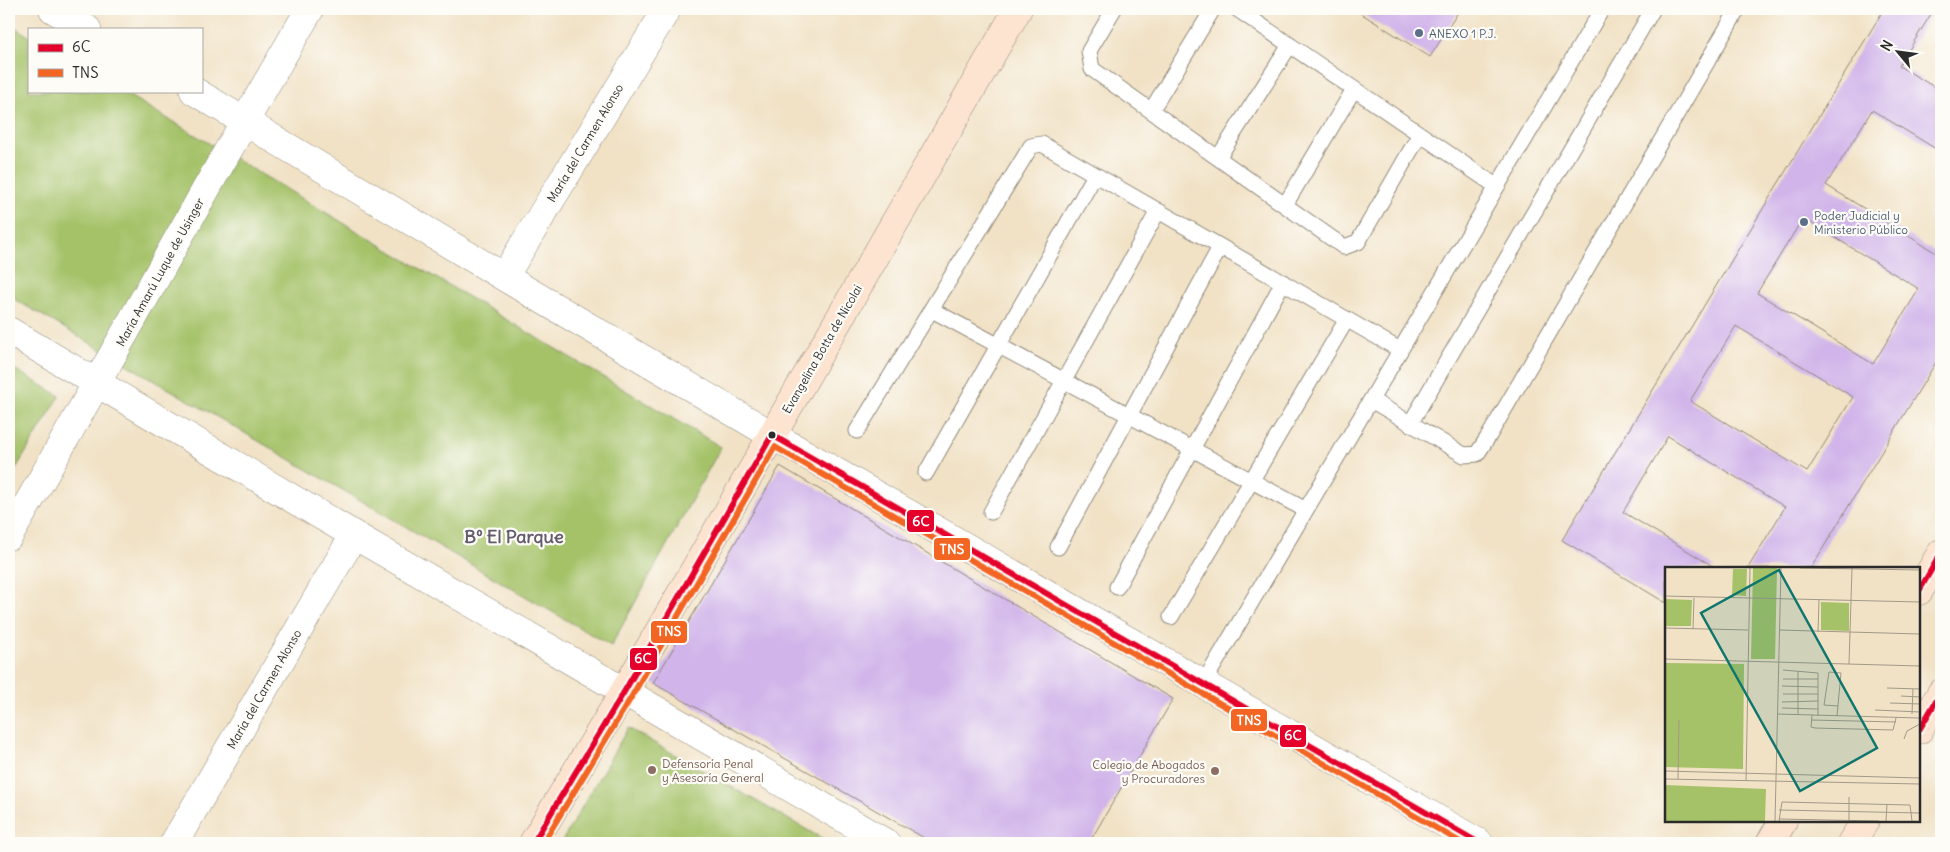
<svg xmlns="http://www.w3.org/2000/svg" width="1950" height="852" font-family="Delius,sans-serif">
  <rect width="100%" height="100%" fill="#fdfcf7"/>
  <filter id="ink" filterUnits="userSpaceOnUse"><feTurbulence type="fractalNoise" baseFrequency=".02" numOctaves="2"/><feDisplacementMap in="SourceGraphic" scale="10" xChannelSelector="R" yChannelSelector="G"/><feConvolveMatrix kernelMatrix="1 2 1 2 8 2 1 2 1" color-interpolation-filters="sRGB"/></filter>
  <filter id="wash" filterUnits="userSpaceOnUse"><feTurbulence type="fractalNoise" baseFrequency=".0096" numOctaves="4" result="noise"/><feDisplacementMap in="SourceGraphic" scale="20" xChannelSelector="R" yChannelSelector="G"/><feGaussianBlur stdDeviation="1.12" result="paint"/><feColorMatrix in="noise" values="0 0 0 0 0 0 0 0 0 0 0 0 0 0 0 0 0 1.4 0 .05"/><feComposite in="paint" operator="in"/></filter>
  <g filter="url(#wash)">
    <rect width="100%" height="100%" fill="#f1e2c6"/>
    <path fill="#a5c269" stroke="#68764a" d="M 9,24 L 29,36 L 29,91 L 121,91 L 721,447 L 611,646 L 9,296 Z
      M 9,366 L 60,396 L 9,480 Z
      M 628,728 L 830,843 L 561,843 Z"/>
    <g id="blocks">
      <path fill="#d1b5ea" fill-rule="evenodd" d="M 1354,9 L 1460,9 L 1430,57 Z
        M 1884,9 L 1934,9 L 1899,66 L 1941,91 L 1941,152 L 1872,110 L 1826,185 L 1941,256 L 1941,354 L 1811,568 L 1748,568 L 1785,507 L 1668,436 L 1623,512 L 1716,568 L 1666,568 L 1666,603 L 1562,540 ZM 1803,218 L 1919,289 L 1873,364 L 1757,293 ZM 1736,326 L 1853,397 L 1807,472 L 1690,401 Z
        M 780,466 L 1173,699 L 1089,843 L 933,843 L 653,683 Z"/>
    </g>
  </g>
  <g filter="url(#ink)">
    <use href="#blocks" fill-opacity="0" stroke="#8e8678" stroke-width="1"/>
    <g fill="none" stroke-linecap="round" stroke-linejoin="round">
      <g stroke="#8e8678" stroke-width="17">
        <path id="lane" d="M 1114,9 L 1089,51 L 1092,69 L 1344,247 L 1358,242 L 1420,134
          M 1237,9 L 1496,186
          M 1151,111 L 1213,9
          M 1218,158 L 1290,45
          M 1285,205 L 1354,89
          M 932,310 L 1306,510
          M 1371,400 L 1464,455 L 1477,454 L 1490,434 L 1738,9
          M 1410,424 L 1653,9
          M 857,431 L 1031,146 L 1042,144 L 1400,350
          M 926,473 L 1095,175
          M 991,512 L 1158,211
          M 1058,547 L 1220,247
          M 1117,587 L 1283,282
          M 1171,617 L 1347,319
          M 1203,684 L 1602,9"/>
      </g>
      <g stroke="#8e8678" stroke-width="29">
        <path id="street" d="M 53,9 L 87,29
          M 194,91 L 504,277 L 772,435 L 1479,843
          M 504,277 L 667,9
          M 9,331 L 354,535 L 886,843
          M 9,536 C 111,361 207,183 310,9
          M 174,843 L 354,535"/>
      </g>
      <g stroke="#8e8678" stroke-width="29">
        <path id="secondary" d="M 1919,591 L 1941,553
          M 1919,730 L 1941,693
          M 533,843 L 624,692 L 1018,9
          M 1770,843 L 1783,821
          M 1851,843 L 1865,821"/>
      </g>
      <use href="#lane" stroke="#fff" stroke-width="15"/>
      <use href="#street" stroke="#fff" stroke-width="28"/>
      <use href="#secondary" stroke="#fde4d0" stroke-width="28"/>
      <g stroke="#fdfcf7" stroke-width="10">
        <path id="bus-1" d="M 1919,591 L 1941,553
          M 1919,730 L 1941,693
          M 533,843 L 624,692 L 772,435 L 1479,843"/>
      </g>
      <g stroke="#fdfcf7" stroke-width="10">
        <path id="bus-2" d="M 543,843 L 632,696 L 775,447 L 1462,843"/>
      </g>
      <use href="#bus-1" stroke="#e4002b" stroke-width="6"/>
      <use href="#bus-2" stroke="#f26522" stroke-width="6"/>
    </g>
  </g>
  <g fill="#5c6f8a" stroke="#fdfcf7" stroke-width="2">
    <circle cx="1419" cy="33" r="5"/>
    <circle cx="1804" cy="222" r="5"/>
  </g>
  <circle fill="#2b2b2b" stroke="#fdfcf7" stroke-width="2" cx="772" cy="435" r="4.5"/>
  <g fill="#8d6e63" stroke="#fdfcf7" stroke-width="2">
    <circle cx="652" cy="770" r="5"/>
    <circle cx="1215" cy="771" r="5"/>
  </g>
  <g text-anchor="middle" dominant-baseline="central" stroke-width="4.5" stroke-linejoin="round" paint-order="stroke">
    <g font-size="12" fill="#4e5e75" stroke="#fdfcf7" text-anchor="start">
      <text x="1429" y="33">ANEXO 1 P.J.</text>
      <text x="1814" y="215">Poder Judicial y<tspan x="1814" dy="14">Ministerio Público</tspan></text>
    </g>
    <g font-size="12" fill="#2b2b2b" stroke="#fdfcf7">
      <text transform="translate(585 143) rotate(-59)">María del Carmen Alonso</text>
      <text transform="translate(160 272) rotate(-61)">María Amarú Luque de Usinger</text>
      <text transform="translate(822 349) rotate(-60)">Evangelina Botta de Nicolai</text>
      <text transform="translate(264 689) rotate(-60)">María del Carmen Alonso</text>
    </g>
    <g font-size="12" fill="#785e54" stroke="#fdfcf7" text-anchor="start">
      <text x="662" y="763">Defensoría Penal<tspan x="662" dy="14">y Asesoría General</tspan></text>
      <text x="1205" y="764" text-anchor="end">Colegio de Abogados<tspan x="1205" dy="14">y Procuradores</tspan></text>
    </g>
    <g font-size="18" font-weight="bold" fill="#655b6e" stroke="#fdfcf7">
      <text x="514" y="536">Bº El Parque</text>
    </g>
  </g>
  <g transform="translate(1665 567)">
    <rect width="255" height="255" fill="#f1e2c6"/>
    <path d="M 88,1 L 112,1 L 110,92 L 86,92 ZM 68,2 L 82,2 L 81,29 L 67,28 ZM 0,32 L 27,33 L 26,59 L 0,59 ZM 156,35 L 184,36 L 184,64 L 156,63 ZM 0,96 L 79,97 L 78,202 L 0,200 ZM 0,218 L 101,222 L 100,254 L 0,254 Z" fill="#a5c269"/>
    <path fill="none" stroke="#a29988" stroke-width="1" d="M 135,1 L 255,3M 0,29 L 255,35M 0,61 L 83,63M 28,62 L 29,31M 114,63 L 255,67M 153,65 L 154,33M 0,92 L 255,99M 184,97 L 187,1M 118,103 L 153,106 L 153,149M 133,104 L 133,148M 118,112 L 153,112M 117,119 L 153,120M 222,121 L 255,122M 118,127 L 153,127M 236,129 L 255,130M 117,135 L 153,134M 225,136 L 255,137M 117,141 L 153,142M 210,143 L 255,145M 112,147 L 255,151M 247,147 L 248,122M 147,148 L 146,160 L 150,161 L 228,163 L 231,151M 172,149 L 176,106 L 164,105 L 159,138 L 173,139M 147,153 L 231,155M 239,172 L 242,164 L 255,157M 0,204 L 255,211M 0,212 L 255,217M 13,212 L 14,153M 81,214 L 85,1M 114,243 L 255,246M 114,252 L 214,254M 110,254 L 116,1M 114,254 L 117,235 L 245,238 L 247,254M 184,254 L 184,230M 221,254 L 222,237"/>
    <path fill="#0f766e" fill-opacity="0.15" stroke="#0f766e" stroke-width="2.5" d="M 114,3 L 212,181 L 135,224 L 36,46 Z"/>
    <rect width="255" height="255" fill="none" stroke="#2b2b2b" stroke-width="2.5"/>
  </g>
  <g stroke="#fdfcf7" stroke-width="2">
    <rect x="906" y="509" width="29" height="24" rx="5" fill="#e4002b"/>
    <rect x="933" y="537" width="38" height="24" rx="5" fill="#f26522"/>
    <rect x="650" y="620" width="38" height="24" rx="5" fill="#f26522"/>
    <rect x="629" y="647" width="29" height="24" rx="5" fill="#e4002b"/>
    <rect x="1230" y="708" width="38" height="24" rx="5" fill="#f26522"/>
    <rect x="1279" y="724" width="28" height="24" rx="5" fill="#e4002b"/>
  </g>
  <g font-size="14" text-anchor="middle" font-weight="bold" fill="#fff">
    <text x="921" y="526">6C</text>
    <text x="952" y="554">TNS</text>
    <text x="669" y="636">TNS</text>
    <text x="643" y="663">6C</text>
    <text x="1249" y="725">TNS</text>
    <text x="1293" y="740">6C</text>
  </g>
  <rect width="1950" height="852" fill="none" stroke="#fdfcf7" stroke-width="30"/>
  <rect x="28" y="28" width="175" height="65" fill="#fdfcf7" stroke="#a9a8a5"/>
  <rect x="38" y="44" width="25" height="8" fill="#e4002b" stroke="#a9a8a5"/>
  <text x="72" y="52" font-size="15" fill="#2b2b2b">6C</text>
  <rect x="38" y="69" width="25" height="8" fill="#f26522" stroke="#a9a8a5"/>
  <text x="72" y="78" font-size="15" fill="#2b2b2b">TNS</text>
  <g transform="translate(1898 52) rotate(299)" stroke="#fdfcf7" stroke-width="4" paint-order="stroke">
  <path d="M0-4L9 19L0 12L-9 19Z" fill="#2b2b2b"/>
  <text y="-8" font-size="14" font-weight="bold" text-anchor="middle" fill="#2b2b2b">N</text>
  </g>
</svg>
